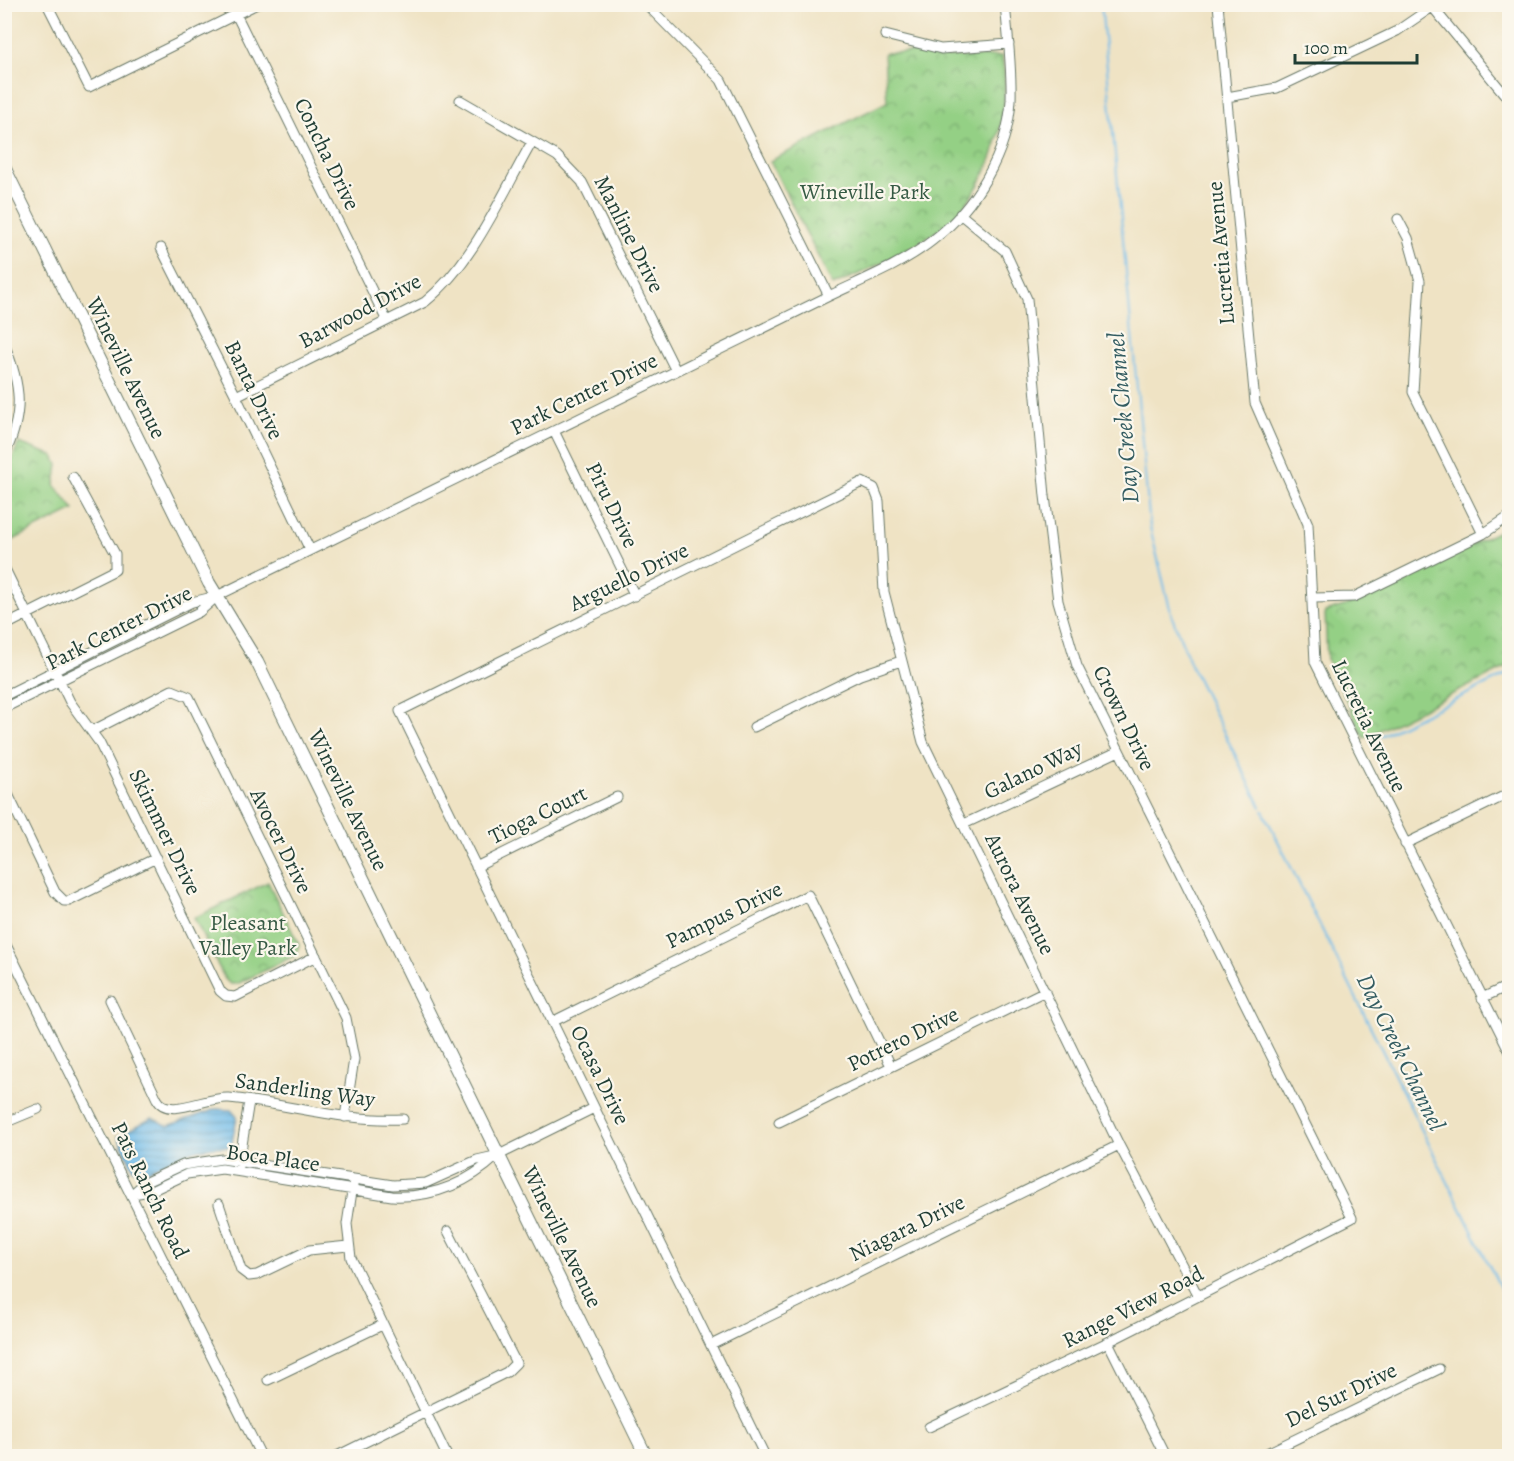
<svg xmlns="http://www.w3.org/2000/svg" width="1514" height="1461" font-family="Alegreya,serif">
  <defs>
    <pattern id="park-crowns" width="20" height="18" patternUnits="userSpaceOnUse" patternTransform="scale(1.5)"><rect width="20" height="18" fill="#94d085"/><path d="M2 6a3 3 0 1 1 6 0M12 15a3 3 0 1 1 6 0" fill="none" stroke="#78aa6e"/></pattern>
    <pattern id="water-rules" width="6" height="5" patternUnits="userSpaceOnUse" patternTransform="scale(1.5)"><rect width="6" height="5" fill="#71bcea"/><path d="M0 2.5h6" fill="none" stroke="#5c9abe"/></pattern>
  </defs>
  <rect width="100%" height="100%" fill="#fbf7ec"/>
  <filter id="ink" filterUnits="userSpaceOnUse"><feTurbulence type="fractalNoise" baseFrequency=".0167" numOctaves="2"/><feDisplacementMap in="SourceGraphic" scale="12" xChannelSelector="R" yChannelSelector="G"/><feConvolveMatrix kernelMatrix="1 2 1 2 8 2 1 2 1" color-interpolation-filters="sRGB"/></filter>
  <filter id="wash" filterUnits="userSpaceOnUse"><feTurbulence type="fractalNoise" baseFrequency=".008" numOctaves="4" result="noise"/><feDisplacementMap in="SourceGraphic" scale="24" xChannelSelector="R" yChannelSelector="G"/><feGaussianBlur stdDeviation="1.35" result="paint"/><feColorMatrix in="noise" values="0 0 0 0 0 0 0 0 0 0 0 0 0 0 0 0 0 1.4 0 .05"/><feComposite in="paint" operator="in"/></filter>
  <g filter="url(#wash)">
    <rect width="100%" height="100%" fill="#efe3c4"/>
    <path fill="url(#park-crowns)" stroke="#5a865c" stroke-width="1.5" d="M 923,52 L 948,57 L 1002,56 C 1012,112 992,186 946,224 C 914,251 872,267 833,286 L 770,161 L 887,102 L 884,53 Z
      M 19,443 L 54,456 L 58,465 L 55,485 L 74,510 L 5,544 L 5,474 Z
      M 1509,526 L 1509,666 L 1364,738 L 1327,659 L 1325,612 L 1357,602 Z
      M 268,882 L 299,945 L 296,955 L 237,984 L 230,984 L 225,979 L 194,918 Z"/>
    <path fill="url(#water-rules)" stroke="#487c8f" stroke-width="1.5" d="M 216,1109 L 231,1110 L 237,1117 L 231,1147 C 198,1144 171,1159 143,1173 L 133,1169 L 118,1136 L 152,1118 L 168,1126 Z"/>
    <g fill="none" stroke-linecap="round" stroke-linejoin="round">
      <path stroke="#71bcea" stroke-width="2" d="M 1101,4 L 1150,527 L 1172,617 L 1194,672 L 1261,807
        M 1374,739 L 1510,673
        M 1263,811 L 1510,1307"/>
    </g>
  </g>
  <g filter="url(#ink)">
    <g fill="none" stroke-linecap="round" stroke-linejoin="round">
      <g stroke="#687766" stroke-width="11">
        <path id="minor" d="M 47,4 L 89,87 L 257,4
          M 231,4 L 387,321
          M 646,4 L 721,80 L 829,296
          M 1218,4 L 1255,403 L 1308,524 L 1315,662 L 1510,1052
          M 1430,4 L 1510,101
          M 885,35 L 941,49 L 1009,44
          M 1227,97 L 1277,88 L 1397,31 L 1432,7
          M 460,100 L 557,156 L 582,182 L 676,371
          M 1398,219 L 1408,238 L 1420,281 L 1413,392 L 1483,534
          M 161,248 L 236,396 L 310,550
          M 4,344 C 22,386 24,414 4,456
          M 236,396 L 425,302 C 474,262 501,196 532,142
          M 554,431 L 635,596
          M 4,567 L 70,702 L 99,742 L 220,991 L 226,996 L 235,997 L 316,956
          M 1314,598 L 1354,597 L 1483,534 L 1510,516
          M 4,626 L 115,570 L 115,554 L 73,477
          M 4,696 L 192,602 L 217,596 L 829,296 C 864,279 903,264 933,240 C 975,208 1008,153 1011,100 C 1012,69 1008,36 1005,4
          M 4,708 L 199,612 L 215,598
          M 754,727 L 860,675 L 901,661
          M 92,731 L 172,690 L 189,697 L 346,1018 L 354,1059 L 345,1117
          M 4,786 L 55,892 L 64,901 L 69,901 L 156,858
          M 964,824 L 1119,751
          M 1405,844 L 1510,793
          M 476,867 L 617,797
          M 4,941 L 261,1456
          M 1482,998 L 1510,985
          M 110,1000 L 157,1099 C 168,1120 207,1096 229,1098 C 288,1104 344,1122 403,1119
          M 552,1022 L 808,895 L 891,1066
          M 779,1122 L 1045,991
          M 4,1123 L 38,1109
          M 239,1164 L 249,1101
          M 353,1185 L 347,1224 L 351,1258 L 447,1456
          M 132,1194 L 151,1191 L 187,1174 L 222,1169 L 392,1196 C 432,1198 468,1183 497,1156
          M 131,1195 L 146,1182 L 183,1165 L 222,1159 L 393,1185 L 426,1183 L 477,1160 L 499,1155 L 594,1108
          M 219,1204 L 241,1270 L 249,1276 L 257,1275 L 309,1250 L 348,1246
          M 1108,1342 L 1165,1456
          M 711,1345 L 1119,1145
          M 268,1380 L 382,1325
          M 929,1427 L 1108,1342 L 1352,1218 L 1077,666 L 1058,601 L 1045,496 L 1027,299 L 1005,251 L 960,214
          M 337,1456 L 507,1372 L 516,1363 L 448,1231
          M 765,1456 L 400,711 L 862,482 L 874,488 L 879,501 L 884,592 L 923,742 L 1119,1145 L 1198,1296
          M 1261,1456 L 1439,1369"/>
      </g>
      <g stroke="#687766" stroke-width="14">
        <path id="major" d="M 4,167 L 209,583 L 257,662 L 646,1456"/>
      </g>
      <use href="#minor" stroke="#fff" stroke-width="9"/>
      <use href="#major" stroke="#fff" stroke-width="12"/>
    </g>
  </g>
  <g text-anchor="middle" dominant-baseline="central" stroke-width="4.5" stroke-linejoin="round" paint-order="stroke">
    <g font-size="22" fill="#1f3d34" stroke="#fbf7ec">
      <text transform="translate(327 154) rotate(64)">Concha Drive</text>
      <text transform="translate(629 234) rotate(63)">Manline Drive</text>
      <text transform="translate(1221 253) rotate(-95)">Lucretia Avenue</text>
      <text transform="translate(360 311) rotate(-28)">Barwood Drive</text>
      <text transform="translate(126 368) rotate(64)">Wineville Avenue</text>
      <text transform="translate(254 390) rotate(64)">Banta Drive</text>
      <text transform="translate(584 394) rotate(-26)">Park Center Drive</text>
      <text transform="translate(612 505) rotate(64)">Piru Drive</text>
      <text transform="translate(629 577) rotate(-26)">Arguello Drive</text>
      <text transform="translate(119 628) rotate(-27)">Park Center Drive</text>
      <text transform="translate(1124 718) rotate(64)">Crown Drive</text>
      <text transform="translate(1369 726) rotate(64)">Lucretia Avenue</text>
      <text transform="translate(1033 770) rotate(-26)">Galano Way</text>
      <text transform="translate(348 800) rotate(64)">Wineville Avenue</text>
      <text transform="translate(538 815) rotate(-26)">Tioga Court</text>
      <text transform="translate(165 832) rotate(64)">Skimmer Drive</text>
      <text transform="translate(281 841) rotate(64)">Avocer Drive</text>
      <text transform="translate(1020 894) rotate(64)">Aurora Avenue</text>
      <text transform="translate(724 915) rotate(-26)">Pampus Drive</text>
      <text transform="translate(903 1039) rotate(-26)">Potrero Drive</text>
      <text transform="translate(600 1075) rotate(64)">Ocasa Drive</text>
      <text transform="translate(305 1090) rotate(8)">Sanderling Way</text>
      <text transform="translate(273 1158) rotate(8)">Boca Place</text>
      <text transform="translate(150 1190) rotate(64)">Pats Ranch Road</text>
      <text transform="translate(907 1228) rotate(-26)">Niagara Drive</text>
      <text transform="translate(562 1237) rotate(64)">Wineville Avenue</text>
      <text transform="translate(1133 1307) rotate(-27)">Range View Road</text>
      <text transform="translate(1341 1395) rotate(-26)">Del Sur Drive</text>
    </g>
    <g font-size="22" fill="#365a44" stroke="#fbf7ec">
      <text x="865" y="192">Wineville Park</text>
      <text x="248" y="923">Pleasant<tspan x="248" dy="25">Valley Park</tspan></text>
    </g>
    <g font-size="24" font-style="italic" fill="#345d62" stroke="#fbf7ec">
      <text transform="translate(1123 418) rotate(-95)">Day Creek Channel</text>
      <text transform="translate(1401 1052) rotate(64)">Day Creek Channel</text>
    </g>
  </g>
  <rect width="1514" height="1461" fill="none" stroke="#fbf7ec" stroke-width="24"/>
  <path d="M1295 54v9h122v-9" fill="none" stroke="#1f3d34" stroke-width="3"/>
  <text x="1304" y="54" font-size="18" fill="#1f3d34" stroke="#fbf7ec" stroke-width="4.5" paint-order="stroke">100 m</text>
</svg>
